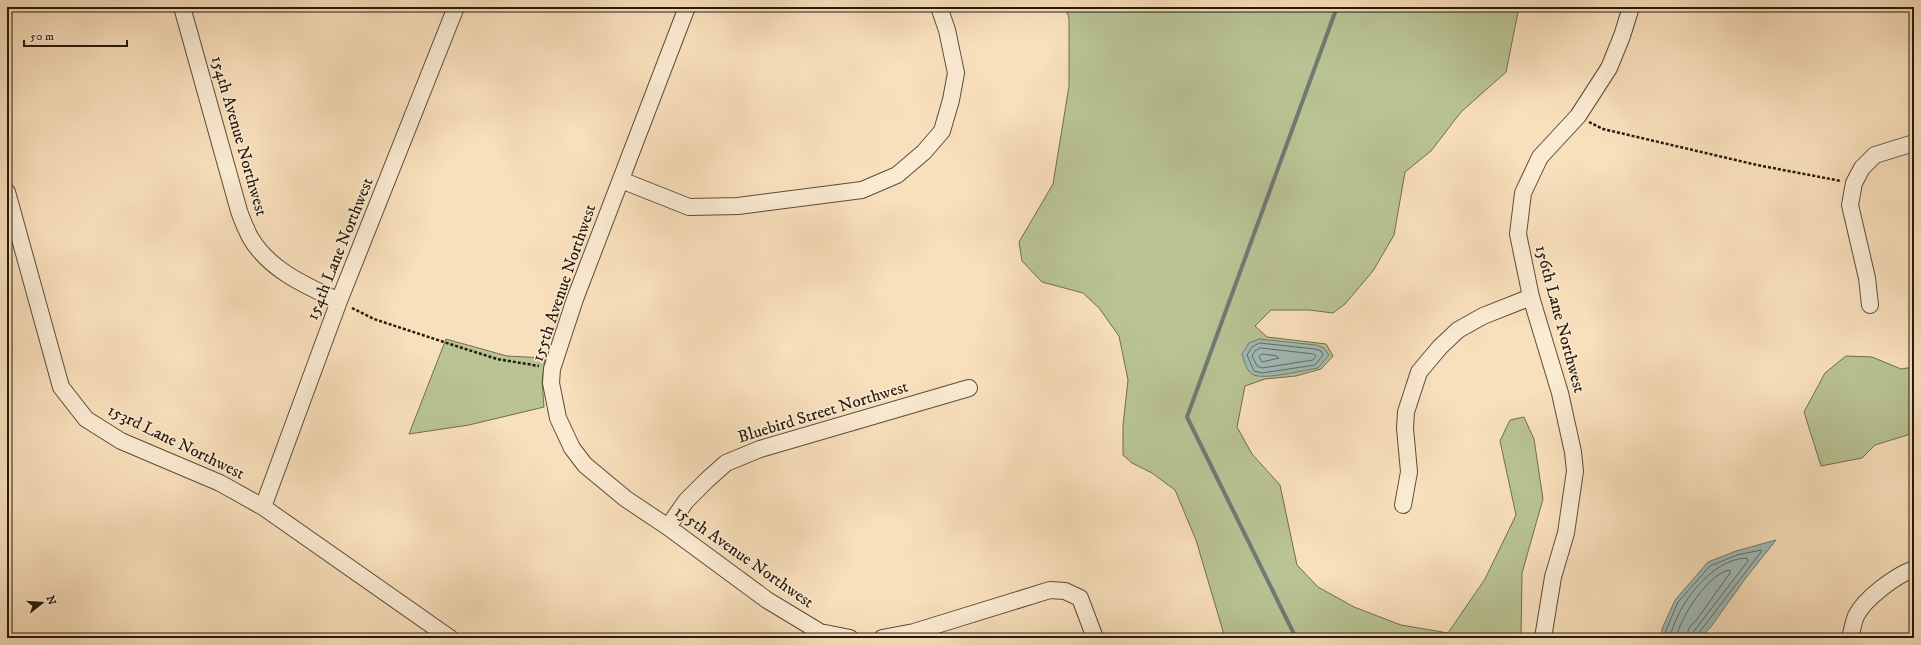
<svg xmlns="http://www.w3.org/2000/svg" width="1921" height="645" font-family="'IM FELL DW Pica',serif">
  <rect width="100%" height="100%" fill="#f9e0bc"/>
  <filter id="stains"><feTurbulence type="fractalNoise" baseFrequency=".005" numOctaves="4"/><feColorMatrix values="0 0 0 0 .2 0 0 0 0 .09 0 0 0 0 .02 0 0 0 .5 -.17"/></filter>
  <radialGradient id="worn" r=".72"><stop offset=".6" stop-color="#630" stop-opacity="0"/><stop offset="1" stop-color="#630" stop-opacity=".3"/></radialGradient>
  <path fill="#b9c394" stroke="#706e50" d="M 1065,7 L 1132,7 L 1135,9 L 1137,7 L 1519,7 L 1506,72 L 1461,112 L 1431,151 L 1405,172 L 1394,235 L 1373,271 L 1345,304 L 1333,313 L 1309,310 L 1271,310 L 1255,326 L 1267,337 L 1326,344 L 1333,356 L 1321,369 L 1296,376 L 1265,379 L 1245,386 L 1237,427 L 1252,454 L 1280,485 L 1297,565 L 1318,587 L 1354,607 L 1401,625 L 1448,633 L 1485,579 L 1516,515 L 1500,441 L 1510,420 L 1524,417 L 1534,439 L 1543,499 L 1522,573 L 1521,638 L 1225,638 L 1196,540 L 1175,490 L 1152,473 L 1132,463 L 1123,455 L 1123,425 L 1128,380 L 1119,336 L 1099,308 L 1083,293 L 1042,282 L 1022,261 L 1019,242 L 1053,184 L 1069,86 L 1069,18 Z
    M 446,339 L 507,356 L 545,358 L 542,381 L 544,407 L 469,425 L 409,434 Z
    M 1846,356 L 1872,357 L 1901,369 L 1914,367 L 1914,433 L 1875,445 L 1862,458 L 1821,466 L 1804,412 L 1825,373 Z"/>
  <path fill="#a0bbb8" stroke="#6f7b74" d="M 1259,339 L 1316,345 L 1324,348 L 1329,355 L 1318,368 C 1305,370 1261,381 1252,374 C 1246,370 1244,360 1242,354 L 1249,343 Z
    M 1776,540 L 1745,579 L 1710,628 L 1700,638 L 1661,638 L 1662,629 L 1675,600 L 1708,562 L 1736,551 Z"/>
  <g fill="none" stroke-linecap="round" stroke-linejoin="round">
    <path stroke="#636a62" stroke-width="1" d="M 1260,343 L 1315,349 L 1321,351 L 1323,355 L 1315,365 L 1262,373 L 1254,371 L 1247,355 L 1252,347 Z
      M 1261,348 L 1314,354 L 1316,356 L 1313,360 L 1262,368 L 1257,366 L 1252,356 L 1255,351 Z
      M 1262,354 L 1277,356 L 1279,358 L 1262,362 L 1259,357 Z
      M 1665,638 L 1666,630 L 1678,602 L 1710,566 L 1737,555 L 1761,550 L 1761,552 L 1698,634 L 1697,638
      M 1670,638 C 1676,606 1712,558 1747,558 L 1748,561 L 1694,631 L 1692,638
      M 1676,638 C 1680,618 1709,572 1730,570 L 1730,573 L 1698,618 L 1689,628 L 1686,638"/>
    <path stroke="#6f7b74" stroke-width="4" d="M 1296,638 L 1187,417 L 1337,7"/>
    <g stroke="#5b4c39" stroke-width="18">
      <path id="minor" d="M 182,7 L 239,211 C 242,220 246,229 250,237 C 269,270 306,286 339,301
        M 687,7 L 575,299 L 552,369 L 551,383 L 558,418 L 572,448 L 585,465 L 626,499 L 668,527 L 767,600 L 820,632 L 850,638
        M 621,180 L 689,207 L 738,206 L 862,190 L 897,175 L 924,152 L 942,131 L 951,100 L 956,73 L 947,30 L 939,7
        M 7,192 L 61,387 L 86,419 L 121,441 L 220,483 L 263,507 L 450,638
        M 1870,305 L 1867,278 L 1850,205 L 1854,183 L 1862,168 L 1875,155 L 1914,143
        M 1403,505 L 1409,472 L 1405,428 L 1406,412 L 1419,372 L 1440,347 L 1458,330 L 1483,316 L 1531,297
        M 263,507 L 339,301 L 456,7
        M 668,527 L 686,501 L 707,480 L 726,463 L 760,449 L 969,388
        M 882,638 L 914,632 L 1050,590 L 1065,591 L 1080,598 L 1095,638
        M 1543,638 L 1553,577 L 1566,533 L 1575,471 L 1573,452 L 1560,393 L 1531,297 L 1518,234 L 1523,193 L 1540,157 L 1578,116 L 1609,68 L 1622,36 L 1631,7
        M 1850,638 C 1852,631 1853,623 1856,616 C 1864,599 1896,575 1914,569"/>
    </g>
    <path stroke="#261a0d" stroke-width="2.5" stroke-dasharray="3 2" stroke-linecap="butt" d="M 1589,122 L 1603,129 L 1757,165 L 1841,181
      M 352,308 L 374,319 L 453,345 L 497,359 L 539,366"/>
    <use href="#minor" stroke="#fbebd3" stroke-width="16"/>
  </g>
  <g text-anchor="middle" dominant-baseline="central" stroke-width="3" stroke-linejoin="round" paint-order="stroke">
    <g font-size="17" fill="#261a0d" stroke="#fbebd3">
      <text transform="translate(239 136) rotate(74)">154th Avenue Northwest</text>
      <text transform="translate(340 249) rotate(-68)">154th Lane Northwest</text>
      <text transform="translate(564 283) rotate(-71)">155th Avenue Northwest</text>
      <text transform="translate(1560 319) rotate(75)">156th Lane Northwest</text>
      <text transform="translate(823 412) rotate(-17)">Bluebird Street Northwest</text>
      <text transform="translate(176 442) rotate(26)">153rd Lane Northwest</text>
      <text transform="translate(744 557) rotate(35)">155th Avenue Northwest</text>
    </g>
  </g>
  <rect width="1921" height="645" fill="none" stroke="#f9e0bc" stroke-width="24"/>
  <rect x="8" y="8" width="1905" height="629" fill="none" stroke="#261a0d" stroke-width="2"/>
  <rect x="12" y="12" width="1897" height="621" fill="none" stroke="#261a0d"/>
  <g transform="translate(42 603) rotate(73)" stroke="#fbebd3" stroke-width="3" paint-order="stroke">
  <path d="M0-3L7 15L0 10L-7 15Z" fill="#261a0d"/>
  <text y="-6" font-size="11" font-weight="bold" text-anchor="middle" fill="#261a0d">N</text>
  </g>
  <path d="M24 40v6h103v-6" fill="none" stroke="#261a0d" stroke-width="2"/>
  <text x="30" y="40" font-size="12" fill="#261a0d" stroke="#fbebd3" stroke-width="3" paint-order="stroke">50 m</text>
  <rect width="100%" height="100%" filter="url(#stains)"/>
  <rect width="100%" height="100%" fill="url(#worn)"/>
</svg>
